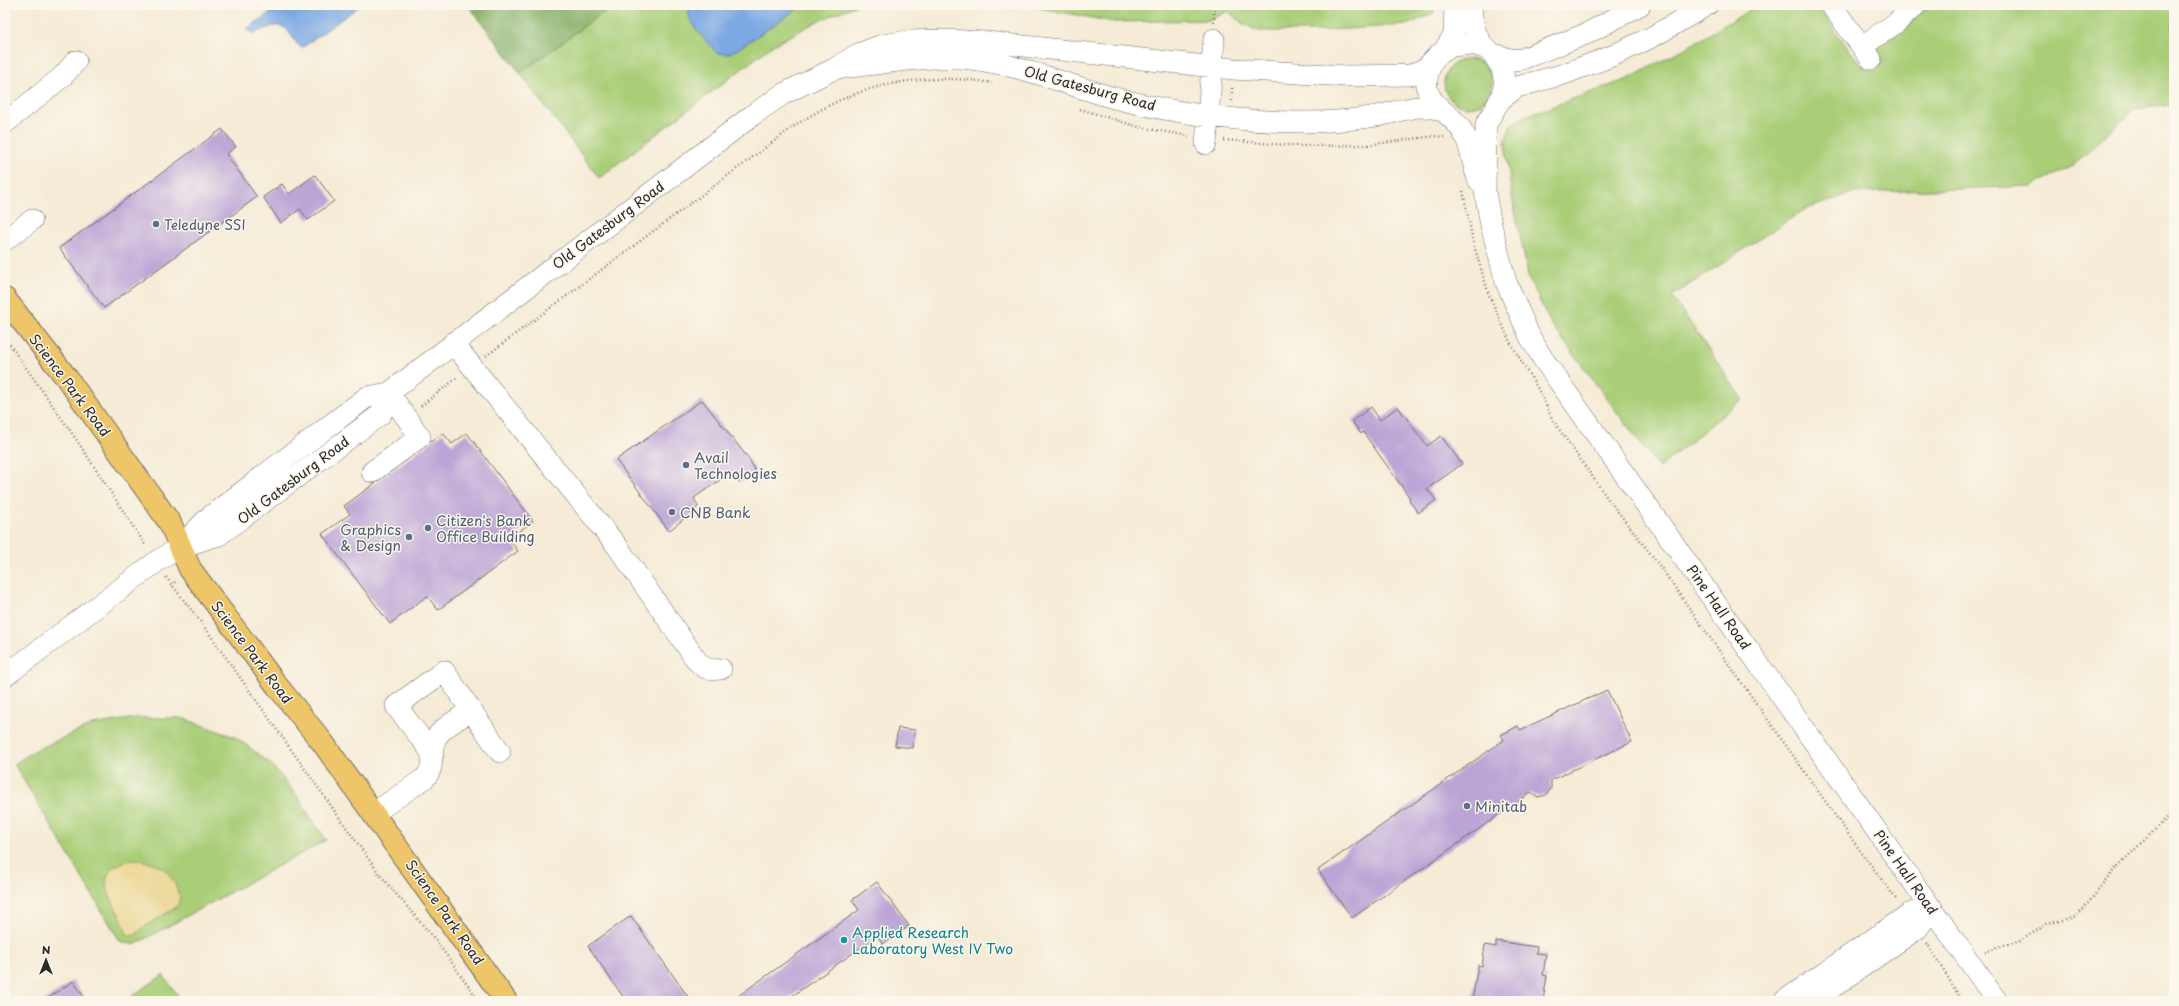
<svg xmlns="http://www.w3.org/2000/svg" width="2179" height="1006" font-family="'Playpen Sans',sans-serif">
  <rect width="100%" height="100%" fill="#fbf7ec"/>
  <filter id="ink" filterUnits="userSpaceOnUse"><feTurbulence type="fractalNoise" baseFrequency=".025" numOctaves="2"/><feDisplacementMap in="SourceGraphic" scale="8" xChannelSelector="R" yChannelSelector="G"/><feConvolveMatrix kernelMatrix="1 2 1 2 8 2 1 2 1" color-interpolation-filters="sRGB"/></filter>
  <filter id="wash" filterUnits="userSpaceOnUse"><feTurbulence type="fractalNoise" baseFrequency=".012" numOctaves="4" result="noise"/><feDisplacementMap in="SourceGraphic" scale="16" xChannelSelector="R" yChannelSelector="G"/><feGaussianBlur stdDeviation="0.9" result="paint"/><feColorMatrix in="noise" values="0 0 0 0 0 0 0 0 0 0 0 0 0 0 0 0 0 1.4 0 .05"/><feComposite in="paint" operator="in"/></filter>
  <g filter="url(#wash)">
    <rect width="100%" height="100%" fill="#f5ebd6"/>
    <path fill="#a9ce77" stroke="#6a7c51" d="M 613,5 L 857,5 L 820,20 L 773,45 L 599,178 L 520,73 Z
      M 1023,5 L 1433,5 L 1434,13 L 1407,25 L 1317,31 L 1258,31 L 1242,23 L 1228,11 L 1210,20 L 1114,22 Z
      M 1758,5 L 1816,5 L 1861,65 L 1869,70 L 1875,71 C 1884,62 1881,57 1877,47 L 1909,24 L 1929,5 L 2173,5 L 2174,105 L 2134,109 L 2073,166 L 2031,186 L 1852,193 L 1804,210 L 1672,296 L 1742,399 L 1659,468 L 1551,324 L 1529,279 L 1512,197 L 1505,142 L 1511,125 L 1523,117 L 1628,79 L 1693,44 Z
      M1444 83a24 24 0 1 1 48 0a24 24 0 1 1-48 0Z
      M 135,718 L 182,718 L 237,738 L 271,764 L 294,792 L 326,840 L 134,945 L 120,941 L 14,764 L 34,751 L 92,725 Z
      M 163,975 L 182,1001 L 125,1001 Z"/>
    <path fill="#86b168" stroke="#586e4a" d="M 468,5 L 613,5 L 520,73 Z"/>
    <path fill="#eeda9e" stroke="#8c8264" d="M 134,859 C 163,864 170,869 180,897 L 177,907 L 145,926 L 134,936 L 128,935 C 124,930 124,923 121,918 C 107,891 92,869 134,859 Z"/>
    <path fill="#7ba9e4" stroke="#536a88" d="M 281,5 L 361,5 L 302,48 C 294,43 292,34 285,28 C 275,21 261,33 251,33 L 247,29 Z
      M 689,5 L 803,5 L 738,49 L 727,54 L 717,53 C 706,40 685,23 689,5 Z"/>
    <g id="blocks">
      <path fill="#bba5d6" d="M 222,129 L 236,147 L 226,154 L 257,197 L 104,308 L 59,248 Z
        M 315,175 L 334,201 L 308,220 L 300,209 L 281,223 L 263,197 L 282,184 L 289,194 Z
        M 702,400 L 749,459 L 755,470 L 752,479 L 739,482 L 730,473 L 694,498 L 698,507 L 669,531 L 616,460 Z
        M 1371,407 L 1380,420 L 1398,407 L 1427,446 L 1441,436 L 1462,464 L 1427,489 L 1436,500 L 1418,513 L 1409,500 L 1410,498 L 1363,432 L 1361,434 L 1352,421 Z
        M 443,433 L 452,444 L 467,433 L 533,521 L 509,539 L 518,551 L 438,610 L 427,596 L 390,624 L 322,534 L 350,514 L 344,506 Z
        M 1607,690 L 1632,742 L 1551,780 L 1551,789 L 1546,795 L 1538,797 L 1530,793 L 1352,918 L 1318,870 L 1504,740 L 1501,735 L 1518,726 L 1520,730 Z
        M 898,728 L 915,730 L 912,748 L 895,746 Z
        M 877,882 L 909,926 L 883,944 L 877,936 L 785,1001 L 731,1001 L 859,910 L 852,900 Z
        M 631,916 L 691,1001 L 626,1001 L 588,946 Z
        M 1496,941 L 1537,947 L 1536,953 L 1546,954 L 1543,975 L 1547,976 L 1543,1001 L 1472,1001 L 1478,965 L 1482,966 L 1485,945 L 1496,947 Z
        M 73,981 L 87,1001 L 44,1001 Z"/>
    </g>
  </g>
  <g filter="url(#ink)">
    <use href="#blocks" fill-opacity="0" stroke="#726e67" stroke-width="1"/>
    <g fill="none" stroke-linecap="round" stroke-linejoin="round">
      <g stroke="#726e67" stroke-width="22">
        <path id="minor" d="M 1471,5 C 1472,22 1474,35 1485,48
          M 1707,5 L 1654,36 L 1612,56 L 1564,74 L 1517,87 L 1500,100 L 1486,124 L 1485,192 L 1491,225 L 1506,282 L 1530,337 L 1543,359 L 1997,1001
          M 1831,5 L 1871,59
          M 1862,46 L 1896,23 L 1916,5
          M 1445,49 L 1454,35 L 1455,5
          M 1493,54 L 1514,60 L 1522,59 L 1586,34 L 1640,5
          M 1432,62 C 1413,106 1450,106 1464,134 C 1472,148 1472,166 1479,181
          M 839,68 C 886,64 932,53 979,60 C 1027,67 1072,87 1118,99 C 1179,114 1242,122 1304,122 C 1329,122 1353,120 1377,116 C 1399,112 1418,102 1440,110
          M 5,123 L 63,76 L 76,61
          M 1206,144 L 1214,39
          M 5,240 L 32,220
          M 453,343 L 617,546 L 697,661 C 705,669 709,671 721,669
          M 372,472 L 420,437 L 389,393
          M 180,547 L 208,518 L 367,397 L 389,393 L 754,114 L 783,94 L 834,69 L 858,54 L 882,45 L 908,41 L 944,40 L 987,42 L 1233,69 L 1346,76 L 1410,75 L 1426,68 L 1438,55 L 1452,46 L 1472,44 L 1485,48 L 1493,54 L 1502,68 L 1505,84 L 1500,100
          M 5,676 L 156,562 L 180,547 L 219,535 L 381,414 L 389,393
          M 433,754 L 396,706 L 444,671 L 500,752
          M 374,813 L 425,778 C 436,766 429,754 435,740 C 440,728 461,718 471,710
          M 1784,1001 L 1909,914 L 1932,908
          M 1813,1001 L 1918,928 L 1932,908"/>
      </g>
      <g stroke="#726e67" stroke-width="24">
        <path id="major" d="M 5,299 L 66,377 L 170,523 L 190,569 L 278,687 L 323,743 L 506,1001"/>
      </g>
      <path stroke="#726e67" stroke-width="2.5" stroke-dasharray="1 3" stroke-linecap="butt" d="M 1214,22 L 1214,5
        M 1232,101 L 1232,88
        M 1080,109 L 1139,127 L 1189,136
        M 1224,140 L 1300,146 L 1367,145 L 1435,136 L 1444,137
        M 1463,191 L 1474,246 L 1489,295 L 1509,340 L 1542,396 L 1552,419 L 1608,499 L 1654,558 L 1856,845 L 1897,900
        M 5,338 L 74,436 L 146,546
        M 486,356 L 797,124 C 809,117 821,109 834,103 C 883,79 940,74 992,83
        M 421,406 L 458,377
        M 166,577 L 200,621 L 380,875 L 434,938 L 479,1001
        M 171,585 L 177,580
        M 1927,943 L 1962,1001
        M 1985,952 L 2020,941 L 2047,924 L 2075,917 L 2083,910 L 2114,870 L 2174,811"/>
      <use href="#minor" stroke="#fff" stroke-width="21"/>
      <use href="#major" stroke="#eec569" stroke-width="22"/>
    </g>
  </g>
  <g fill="#5c6f8a" stroke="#fbf7ec" stroke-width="1.5">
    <circle cx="156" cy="224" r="4"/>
    <circle cx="686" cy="465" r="4"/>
    <circle cx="672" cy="512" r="4"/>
    <circle cx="428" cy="528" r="4"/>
    <circle cx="409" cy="537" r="4"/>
    <circle cx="1467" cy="806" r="4"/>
  </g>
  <circle fill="#0f9aa8" stroke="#fbf7ec" stroke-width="1.5" cx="844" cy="940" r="4"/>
  <g text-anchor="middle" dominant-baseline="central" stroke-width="3" stroke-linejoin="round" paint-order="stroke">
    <g font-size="14" fill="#2b2b2b" stroke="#fbf7ec">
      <text transform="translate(1090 88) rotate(15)">Old Gatesburg Road</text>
      <text transform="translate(608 225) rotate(-37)">Old Gatesburg Road</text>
      <text transform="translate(70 385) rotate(53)">Science Park Road</text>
      <text transform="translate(293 480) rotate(-37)">Old Gatesburg Road</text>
      <text transform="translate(1719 607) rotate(55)">Pine Hall Road</text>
      <text transform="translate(252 652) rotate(53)">Science Park Road</text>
      <text transform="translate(1906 872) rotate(55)">Pine Hall Road</text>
      <text transform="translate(445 912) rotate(55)">Science Park Road</text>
    </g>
    <g font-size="14" fill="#4e5e75" stroke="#fbf7ec" text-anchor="start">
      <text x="164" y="224">Teledyne SSI</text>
      <text x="694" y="457">Avail<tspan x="694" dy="16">Technologies</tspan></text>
      <text x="680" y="512">CNB Bank</text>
      <text x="436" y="520">Citizen's Bank<tspan x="436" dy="16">Office Building</tspan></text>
      <text x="401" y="529" text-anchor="end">Graphics<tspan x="401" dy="16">&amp; Design</tspan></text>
      <text x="1475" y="806">Minitab</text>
    </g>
    <g font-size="14" fill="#0d838f" stroke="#fbf7ec" text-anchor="start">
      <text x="852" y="932">Applied Research<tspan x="852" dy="16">Laboratory West IV Two</tspan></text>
    </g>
  </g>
  <rect width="2179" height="1006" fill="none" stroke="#fbf7ec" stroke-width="20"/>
  <g transform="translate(46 960)" stroke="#fbf7ec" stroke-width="3" paint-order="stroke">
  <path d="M0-3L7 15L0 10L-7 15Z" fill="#2b2b2b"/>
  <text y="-6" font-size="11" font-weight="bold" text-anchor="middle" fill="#2b2b2b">N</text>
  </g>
</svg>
